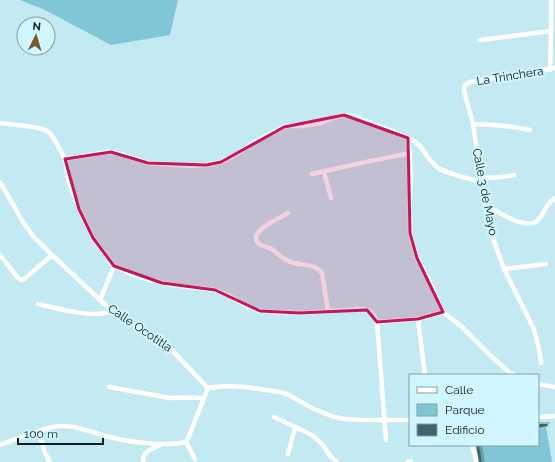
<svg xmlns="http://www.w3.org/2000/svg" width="555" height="462" font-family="Raleway,sans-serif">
  <rect width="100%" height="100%" fill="#c3e9f2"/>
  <path fill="#81c6d7" d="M 20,0 L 178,0 L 170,35 L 111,45 L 45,10 Z
    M 546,427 L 552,462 L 482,462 L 479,445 L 538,445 L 538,428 Z"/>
  <path fill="#0003" d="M 538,422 L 550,422 L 550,423 L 547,426 L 538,427 Z
    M 477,445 L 482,445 L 485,462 L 480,462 Z"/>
  <path fill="#41636a" d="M 538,424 L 547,424 L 548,426 L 538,428 Z
    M 476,445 L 479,445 L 482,462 L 479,462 Z"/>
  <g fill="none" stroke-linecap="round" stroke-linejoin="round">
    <path stroke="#fff" stroke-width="4.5" d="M 480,40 L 551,31
      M 550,70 L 551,31 L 551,0
      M 0,123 L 26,126 L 43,129 L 50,133 L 56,142 L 65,159 L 69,183 L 79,209 L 93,238 L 114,266 L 136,276 L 162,283 L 180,286 L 215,290 L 228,295 L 248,307 L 260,311 L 273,312 L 299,313 L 362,309 C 371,310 374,314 377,322 L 386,440
      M 473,124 C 493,124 510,126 530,130
      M 408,138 L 411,171 L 410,198 L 410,233 L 417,258 L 424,270 L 443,312 L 462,327 L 491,356 L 510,373 L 515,375
      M 65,159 L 102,153 L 111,152 L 121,154 L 148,163 L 190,166 L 206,165 L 221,162 L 235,155 L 256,141 L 284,127 L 290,126 L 303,126 L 321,123 L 333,118 L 344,115 L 353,116 L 392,131 L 414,141 L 420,146 L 430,160 L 439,169 L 462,177 L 482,182
      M 324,172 L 331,198
      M 312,174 L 361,163 L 410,153
      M 482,177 C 493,179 503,177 514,175
      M 0,182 L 23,222 L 33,236 L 52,255 L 111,310 L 126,320 L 165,343 L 208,388
      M 484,203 C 494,210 527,232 538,220 C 545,213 546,203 555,198
      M 288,213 C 280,218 248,231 258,243 C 261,246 266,247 270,248 C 278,253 284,261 294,263 C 304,266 315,263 322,273 L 328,311
      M 0,255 L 17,277 L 21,280 L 23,280 L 52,255
      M 504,269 L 546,264
      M 100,300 L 114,266
      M 38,304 C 55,308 89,317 105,313 C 106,313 110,310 111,310
      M 418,319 L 425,375
      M 377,322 L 418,319 L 443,312
      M 541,363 C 540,351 537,339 533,327 L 504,269 L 495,244 L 487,216 L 473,124 L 464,91 L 465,85 L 470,82 L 555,68
      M 538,384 L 555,387
      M 109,387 L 170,398 C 181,398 193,397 204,398
      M 208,388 L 225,386 L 245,387 L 280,392 L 287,394 L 314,409 L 334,417 L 345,419 L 363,420 L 410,420
      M 274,417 L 312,435 L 323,445 L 330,456 L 337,462
      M 538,417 L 555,416
      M 39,432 L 45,453 L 50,462
      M 186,442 L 195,459
      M 0,445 C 17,439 47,425 65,426 C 77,426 95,433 106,436 C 128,442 164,447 186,442 L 189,436 L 208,388
      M 472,445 L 475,455 L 476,462
      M 288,454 L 295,427
      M 143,462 L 144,455 L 148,451 L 162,444
      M 408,462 L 411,461"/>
  </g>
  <path fill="#c2185b" fill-opacity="0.2" stroke="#c2185b" stroke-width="3" stroke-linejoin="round" d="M 344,115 L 408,138 L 410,233 L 417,258 L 443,312 L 418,319 L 377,322 L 367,310 L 299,313 L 260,311 L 215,290 L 162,283 L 114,266 L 93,238 L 79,209 L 65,159 L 111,152 L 148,163 L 206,165 L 221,162 L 284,127 Z"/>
  <g text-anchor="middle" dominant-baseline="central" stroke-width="4" stroke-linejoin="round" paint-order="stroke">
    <g font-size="12" fill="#0e1c1f" stroke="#d0f6ff">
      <text transform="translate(510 76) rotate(-9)">La Trinchera</text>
      <text transform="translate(485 192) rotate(79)">Calle 3 de Mayo</text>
      <text transform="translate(140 328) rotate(34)">Calle Ocotitla</text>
    </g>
  </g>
  <rect x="409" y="374" width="130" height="72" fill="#d0f6ff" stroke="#829fa5"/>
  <rect x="417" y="387" width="20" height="6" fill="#ffffff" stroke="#829fa5"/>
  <text x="445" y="394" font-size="12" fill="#0e1c1f">Calle</text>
  <rect x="417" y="404" width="20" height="12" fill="#81c6d7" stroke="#829fa5"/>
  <text x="445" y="414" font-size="12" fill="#0e1c1f">Parque</text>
  <rect x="417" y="424" width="20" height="12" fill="#41636a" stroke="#829fa5"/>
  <text x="445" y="434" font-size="12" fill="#0e1c1f">Edificio</text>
  <g transform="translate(36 36) rotate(5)"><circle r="19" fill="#d0f6ff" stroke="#829fa5"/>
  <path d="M0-3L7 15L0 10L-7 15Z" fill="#765c2e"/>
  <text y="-6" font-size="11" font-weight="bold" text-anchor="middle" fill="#0e1c1f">N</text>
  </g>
  <path d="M18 438v6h85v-6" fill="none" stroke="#0e1c1f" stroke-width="2"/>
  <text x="24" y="438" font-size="12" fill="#0e1c1f" stroke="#d0f6ff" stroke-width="3" paint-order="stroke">100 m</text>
</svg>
